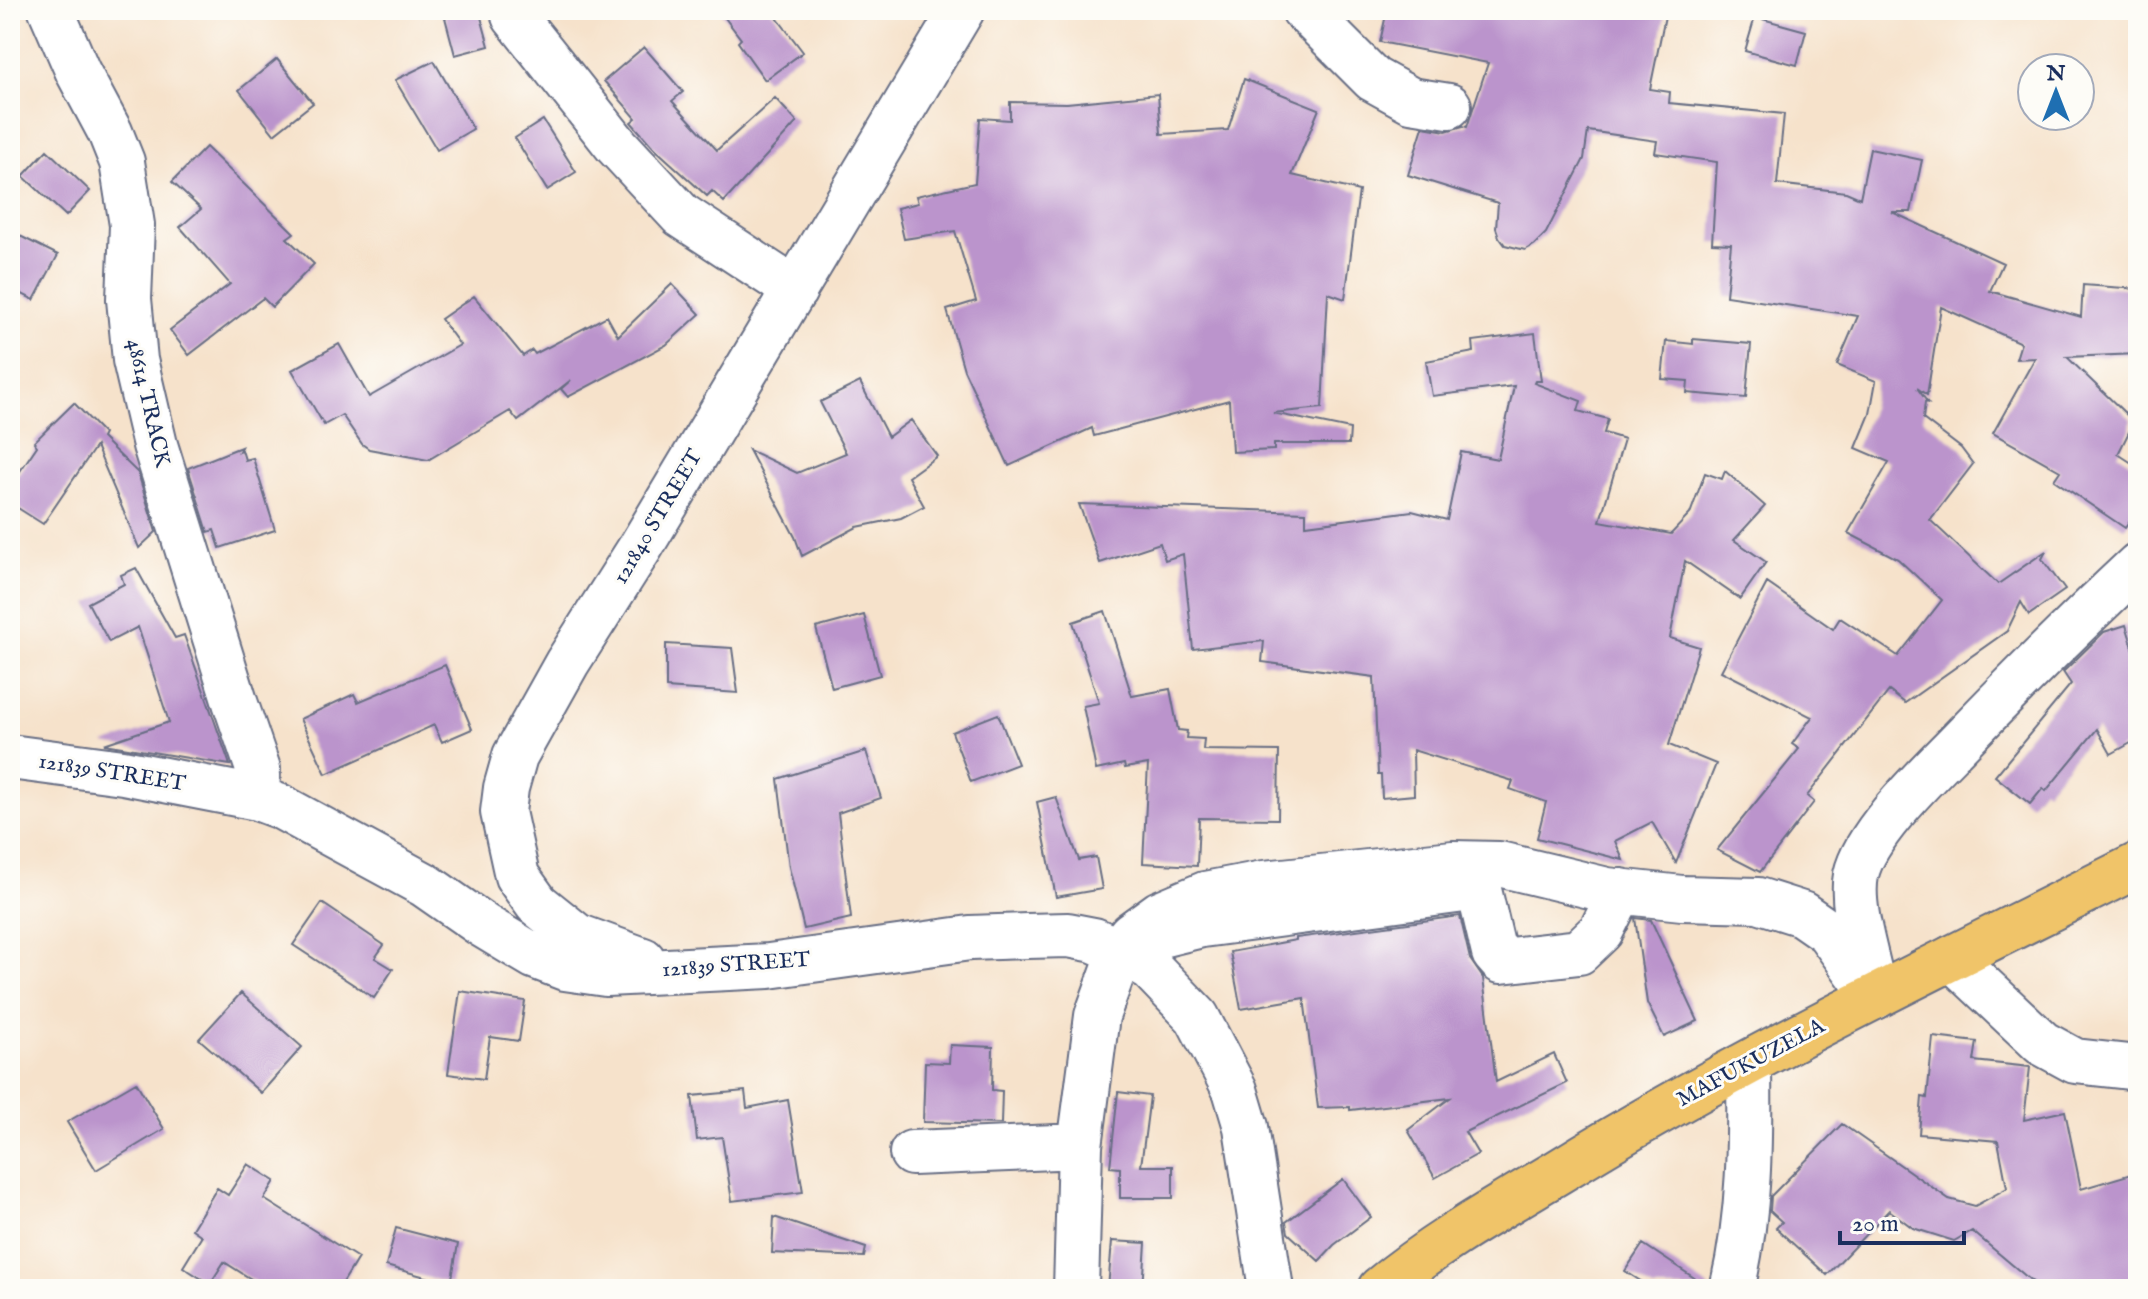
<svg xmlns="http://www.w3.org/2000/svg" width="2148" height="1299" font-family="'IM FELL English',serif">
  <rect width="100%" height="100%" fill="#fdfcf7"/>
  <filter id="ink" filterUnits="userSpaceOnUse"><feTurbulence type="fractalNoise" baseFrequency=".0125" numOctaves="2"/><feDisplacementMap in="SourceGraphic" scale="16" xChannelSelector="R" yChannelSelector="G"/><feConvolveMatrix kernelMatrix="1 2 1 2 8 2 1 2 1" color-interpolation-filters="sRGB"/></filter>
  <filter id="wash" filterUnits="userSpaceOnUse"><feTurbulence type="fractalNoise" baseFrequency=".006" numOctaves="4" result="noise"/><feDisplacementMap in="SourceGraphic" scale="32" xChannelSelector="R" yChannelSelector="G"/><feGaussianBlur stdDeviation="1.8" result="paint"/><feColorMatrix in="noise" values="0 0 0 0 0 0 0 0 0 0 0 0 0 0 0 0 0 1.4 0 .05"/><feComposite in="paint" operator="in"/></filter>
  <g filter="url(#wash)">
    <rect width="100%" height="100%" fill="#f6e2cb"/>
    <g id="blocks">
      <path fill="#bb94cc" d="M 443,10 L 479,10 L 489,46 L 455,55 Z
        M 719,10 L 771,10 L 803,52 L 765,80 L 738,42 L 741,39 Z
        M 1387,10 L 1658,10 L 1657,14 L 1665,16 L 1650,89 L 1670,92 L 1669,103 L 1784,114 L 1777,184 L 1846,192 L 1860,198 L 1870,149 L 1922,160 L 1911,212 L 1892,212 L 2003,263 L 1990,291 L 2081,317 L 2083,285 L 2138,289 L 2138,354 L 2067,357 L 2131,419 L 2130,430 L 2118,454 L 2138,467 L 2138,510 L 2125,528 L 2054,480 L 2060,471 L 1993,433 L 2035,358 L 2016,359 L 2021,343 L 1941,307 L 1927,395 L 1917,388 L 1928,403 L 1925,402 L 1923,419 L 1961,448 L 1973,464 L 1930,520 L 1998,584 L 2046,551 L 2042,559 L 2065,590 L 2029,615 L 2021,602 L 2007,631 L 1905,703 L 1889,691 L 1807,796 L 1814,802 L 1760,872 L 1717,850 L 1799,749 L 1792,744 L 1812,717 L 1721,671 L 1767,583 L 1833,629 L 1840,618 L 1898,656 L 1942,600 L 1898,559 L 1848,533 L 1889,462 L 1856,448 L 1870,414 L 1876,381 L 1837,365 L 1858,316 L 1726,296 L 1731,244 L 1712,243 L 1717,162 L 1655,153 L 1657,141 L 1588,131 L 1584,159 L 1546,233 L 1534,245 L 1525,250 L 1505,245 L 1499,237 L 1496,228 L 1498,203 L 1408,175 L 1423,127 L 1446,131 L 1463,126 L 1467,127 L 1488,63 L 1380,42 Z
        M 1755,17 L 1806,31 L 1797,65 L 1745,51 Z
        M 644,47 L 683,92 L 672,101 L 717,150 L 775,98 L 797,122 L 724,202 L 712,191 L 707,196 L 654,148 L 631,122 L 636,118 L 604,81 Z
        M 277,59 L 313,103 L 274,134 L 239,90 Z
        M 434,61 L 473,129 L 437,150 L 395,80 Z
        M 1244,79 L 1319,109 L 1292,175 L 1359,191 L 1345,299 L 1328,293 L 1322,408 L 1273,413 L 1350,429 L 1349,444 L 1274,444 L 1274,450 L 1232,452 L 1229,400 L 1094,436 L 1092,428 L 1009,466 L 964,370 L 947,310 L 976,301 L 955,231 L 904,239 L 897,208 L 918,203 L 916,196 L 975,183 L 980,118 L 1010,120 L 1010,102 L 1067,103 L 1158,94 L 1161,134 L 1228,130 Z
        M 543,120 L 576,172 L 547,190 L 515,138 Z
        M 206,147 L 294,233 L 287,238 L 314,264 L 272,307 L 263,298 L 189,355 L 170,330 L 230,284 L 180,227 L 201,209 L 172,182 Z
        M 47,150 L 90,191 L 66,216 L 23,176 Z
        M 10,231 L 58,255 L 34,300 L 10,288 Z
        M 672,284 L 700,314 L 666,345 L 568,397 L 561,389 L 571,380 L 518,421 L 510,411 L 428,460 L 369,449 L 362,444 L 342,415 L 324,425 L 292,370 L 339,344 L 369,397 L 460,345 L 441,319 L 474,296 L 523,356 L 532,350 L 535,354 L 607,316 L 618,336 Z
        M 1535,333 L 1541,381 L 1535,381 L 1534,383 L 1581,401 L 1578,411 L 1608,419 L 1604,433 L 1624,439 L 1600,521 L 1671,534 L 1690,514 L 1705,473 L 1722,479 L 1725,471 L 1765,506 L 1734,540 L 1766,562 L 1740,599 L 1685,561 L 1670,638 L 1699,647 L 1669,745 L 1716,764 L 1676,863 L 1652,822 L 1615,841 L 1623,860 L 1537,838 L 1546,802 L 1510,789 L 1513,781 L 1413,750 L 1414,795 L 1382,798 L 1381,775 L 1378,775 L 1374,677 L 1262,662 L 1264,641 L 1193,649 L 1183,554 L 1165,560 L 1160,543 L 1100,563 L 1079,504 L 1306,512 L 1306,525 L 1412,511 L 1447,520 L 1461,452 L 1498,459 L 1514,386 L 1432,396 L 1426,361 L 1474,352 L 1473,341 Z
        M 1693,339 L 1751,344 L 1746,398 L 1687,393 L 1688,381 L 1662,379 L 1666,341 L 1693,344 Z
        M 860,382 L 888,437 L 911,420 L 937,456 L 908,477 L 924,506 L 901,518 L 857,527 L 802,556 L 795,537 L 749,450 L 797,473 L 846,453 L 820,402 Z
        M 74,403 L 104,434 L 102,438 L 138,473 L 156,532 L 139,548 L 96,446 L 43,524 L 10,503 L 10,486 L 37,446 L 34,442 Z
        M 241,447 L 239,451 L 242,450 L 245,460 L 253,458 L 275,530 L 220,548 L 214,530 L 208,532 L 188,468 Z
        M 136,568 L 175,638 L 184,635 L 230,765 L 104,744 L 169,722 L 138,627 L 109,642 L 88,603 L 124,584 L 121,575 Z
        M 1105,611 L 1132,696 L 1170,689 L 1178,730 L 1187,731 L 1186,738 L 1204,739 L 1203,750 L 1279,751 L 1278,819 L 1199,818 L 1197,866 L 1143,863 L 1148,764 L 1125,768 L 1124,764 L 1096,770 L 1083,706 L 1099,703 L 1073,622 Z
        M 864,615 L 880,675 L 832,688 L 816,628 Z
        M 2126,625 L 2138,663 L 2138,739 L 2111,754 L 2097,729 L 2046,791 L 2043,788 L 2030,804 L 1995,776 L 2071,684 L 2063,672 L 2104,632 Z
        M 666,644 L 732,648 L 738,693 L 666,688 Z
        M 445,665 L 472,729 L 442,742 L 434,725 L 326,774 L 300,719 L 354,694 L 358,702 Z
        M 998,714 L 1018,764 L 971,782 L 952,732 Z
        M 866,751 L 881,798 L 838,813 L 851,918 L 804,929 L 789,867 L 778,779 Z
        M 1056,797 L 1079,860 L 1096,857 L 1102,889 L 1056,897 L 1037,802 Z
        M 322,903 L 384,945 L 375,958 L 393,969 L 374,998 L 293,945 Z
        M 1460,916 L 1470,959 L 1483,978 L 1496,1082 L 1554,1054 L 1567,1083 L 1465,1132 L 1478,1154 L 1435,1178 L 1408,1130 L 1450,1098 L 1350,1110 L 1350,1107 L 1318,1108 L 1304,998 L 1241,1009 L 1230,952 L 1296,940 L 1296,938 Z
        M 1635,918 L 1651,920 L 1698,1021 L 1664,1037 L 1647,1003 Z
        M 460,991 L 525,1001 L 519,1041 L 490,1037 L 484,1079 L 448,1074 Z
        M 241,993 L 302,1047 L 261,1093 L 199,1039 Z
        M 1933,1037 L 1977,1042 L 1974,1061 L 2030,1067 L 2024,1120 L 2065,1111 L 2081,1189 L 2138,1172 L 2138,1289 L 2041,1289 L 1972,1231 L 1954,1241 L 1913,1228 L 1889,1210 L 1827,1275 L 1776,1228 L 1782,1222 L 1770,1211 L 1771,1196 L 1842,1124 L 1949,1199 L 1975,1206 L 2007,1188 L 1998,1141 L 1919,1134 L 1922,1097 L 1927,1098 Z
        M 950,1045 L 993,1047 L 992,1090 L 1002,1091 L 1001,1124 L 923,1122 L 925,1062 L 949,1063 Z
        M 136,1082 L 164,1129 L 96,1170 L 67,1122 Z
        M 745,1091 L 747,1108 L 788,1100 L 803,1192 L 732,1201 L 722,1137 L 697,1140 L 692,1096 Z
        M 1118,1092 L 1150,1096 L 1141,1166 L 1173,1166 L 1173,1198 L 1120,1198 L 1120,1168 L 1110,1167 Z
        M 248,1164 L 275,1181 L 264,1199 L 358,1258 L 339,1289 L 267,1289 L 224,1262 L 210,1284 L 183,1267 L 202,1236 L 192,1229 L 217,1188 L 228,1195 Z
        M 1343,1179 L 1371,1217 L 1334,1245 L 1319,1261 L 1288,1233 L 1286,1222 Z
        M 774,1217 L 866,1248 L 864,1257 L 772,1253 Z
        M 396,1228 L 458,1244 L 451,1284 L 386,1266 Z
        M 1112,1241 L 1146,1243 L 1143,1289 L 1108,1289 Z
        M 1643,1244 L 1708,1287 L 1708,1289 L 1653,1289 L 1625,1271 Z"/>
    </g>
  </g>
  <g filter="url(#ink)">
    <use href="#blocks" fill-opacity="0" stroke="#686e84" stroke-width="2"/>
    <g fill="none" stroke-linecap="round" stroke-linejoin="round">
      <g stroke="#686e84" stroke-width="48">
        <path id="minor" d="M 51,10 L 78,72 L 110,132 L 122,162 L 132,225 L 129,299 L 135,360 L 155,445 L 235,702 L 258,769 L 257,798
          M 1304,10 L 1373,79 L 1411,100 L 1449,106
          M 514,16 L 617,146 L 681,215 L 795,290
          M 10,757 L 123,772 L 257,798 L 281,807 L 425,885 L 484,926 L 534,956 L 565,968 L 606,974 L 769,966 L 970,938 L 1027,936 L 1068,935 L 1094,940 L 1122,952 L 1151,969 L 1197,1017 L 1235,1090 L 1246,1127 L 1271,1289
          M 1153,937 L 1202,925 L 1472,889 L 1480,894 L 1494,953 L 1501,961 L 1579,952 L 1601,931 L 1621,891
          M 1952,958 L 2042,1043 L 2075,1061 L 2138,1068
          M 643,960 L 577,936 L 537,904 L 517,876 L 503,812 L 506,788 L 515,756 L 567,663 L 640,548 L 962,10
          M 1872,983 C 1866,952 1850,906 1856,875 C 1865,833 1930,772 1960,741 C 2018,681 2077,622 2138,565
          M 912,1153 L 1080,1146
          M 1076,1289 L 1080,1146 L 1097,1016 L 1123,944 L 1131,934 L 1160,913 L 1205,894 L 1264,883 L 1453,863 L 1499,864 L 1607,890 L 1682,898 L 1758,900 L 1802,914 L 1828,932 L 1875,997
          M 1732,1289 C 1750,1214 1750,1140 1749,1064"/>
      </g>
      <g stroke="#686e84" stroke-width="48">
        <path id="major" d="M 1380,1289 C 1434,1244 1498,1208 1558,1172 C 1744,1057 1943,963 2138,865"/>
      </g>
      <use href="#minor" stroke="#fff" stroke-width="44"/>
      <use href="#major" stroke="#f0c469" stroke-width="44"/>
    </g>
  </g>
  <g text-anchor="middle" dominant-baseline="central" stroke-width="6" stroke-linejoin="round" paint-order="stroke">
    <g font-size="22" fill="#1b2f5e" stroke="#fdfcf7">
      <text transform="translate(148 403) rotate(77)">48614 TRACK</text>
      <text transform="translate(658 517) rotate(-59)">121840 STREET</text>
      <text transform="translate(112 773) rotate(9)">121839 STREET</text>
      <text transform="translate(736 965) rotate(-4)">121839 STREET</text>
      <text transform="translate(1751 1063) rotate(-28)">MAFUKUZELA</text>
    </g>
  </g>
  <rect width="2148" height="1299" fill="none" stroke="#fdfcf7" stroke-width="40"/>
  <g transform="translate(2056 92)"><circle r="38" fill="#fdfcf7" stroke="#a3aaba" stroke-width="2"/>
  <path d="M0-6L14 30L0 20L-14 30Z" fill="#1f6fb2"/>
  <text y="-12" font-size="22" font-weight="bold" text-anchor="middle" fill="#1b2f5e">N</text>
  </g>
  <path d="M1840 1231v12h124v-12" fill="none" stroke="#1b2f5e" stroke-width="4"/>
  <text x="1852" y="1231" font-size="24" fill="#1b2f5e" stroke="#fdfcf7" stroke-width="6" paint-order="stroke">20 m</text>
</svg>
